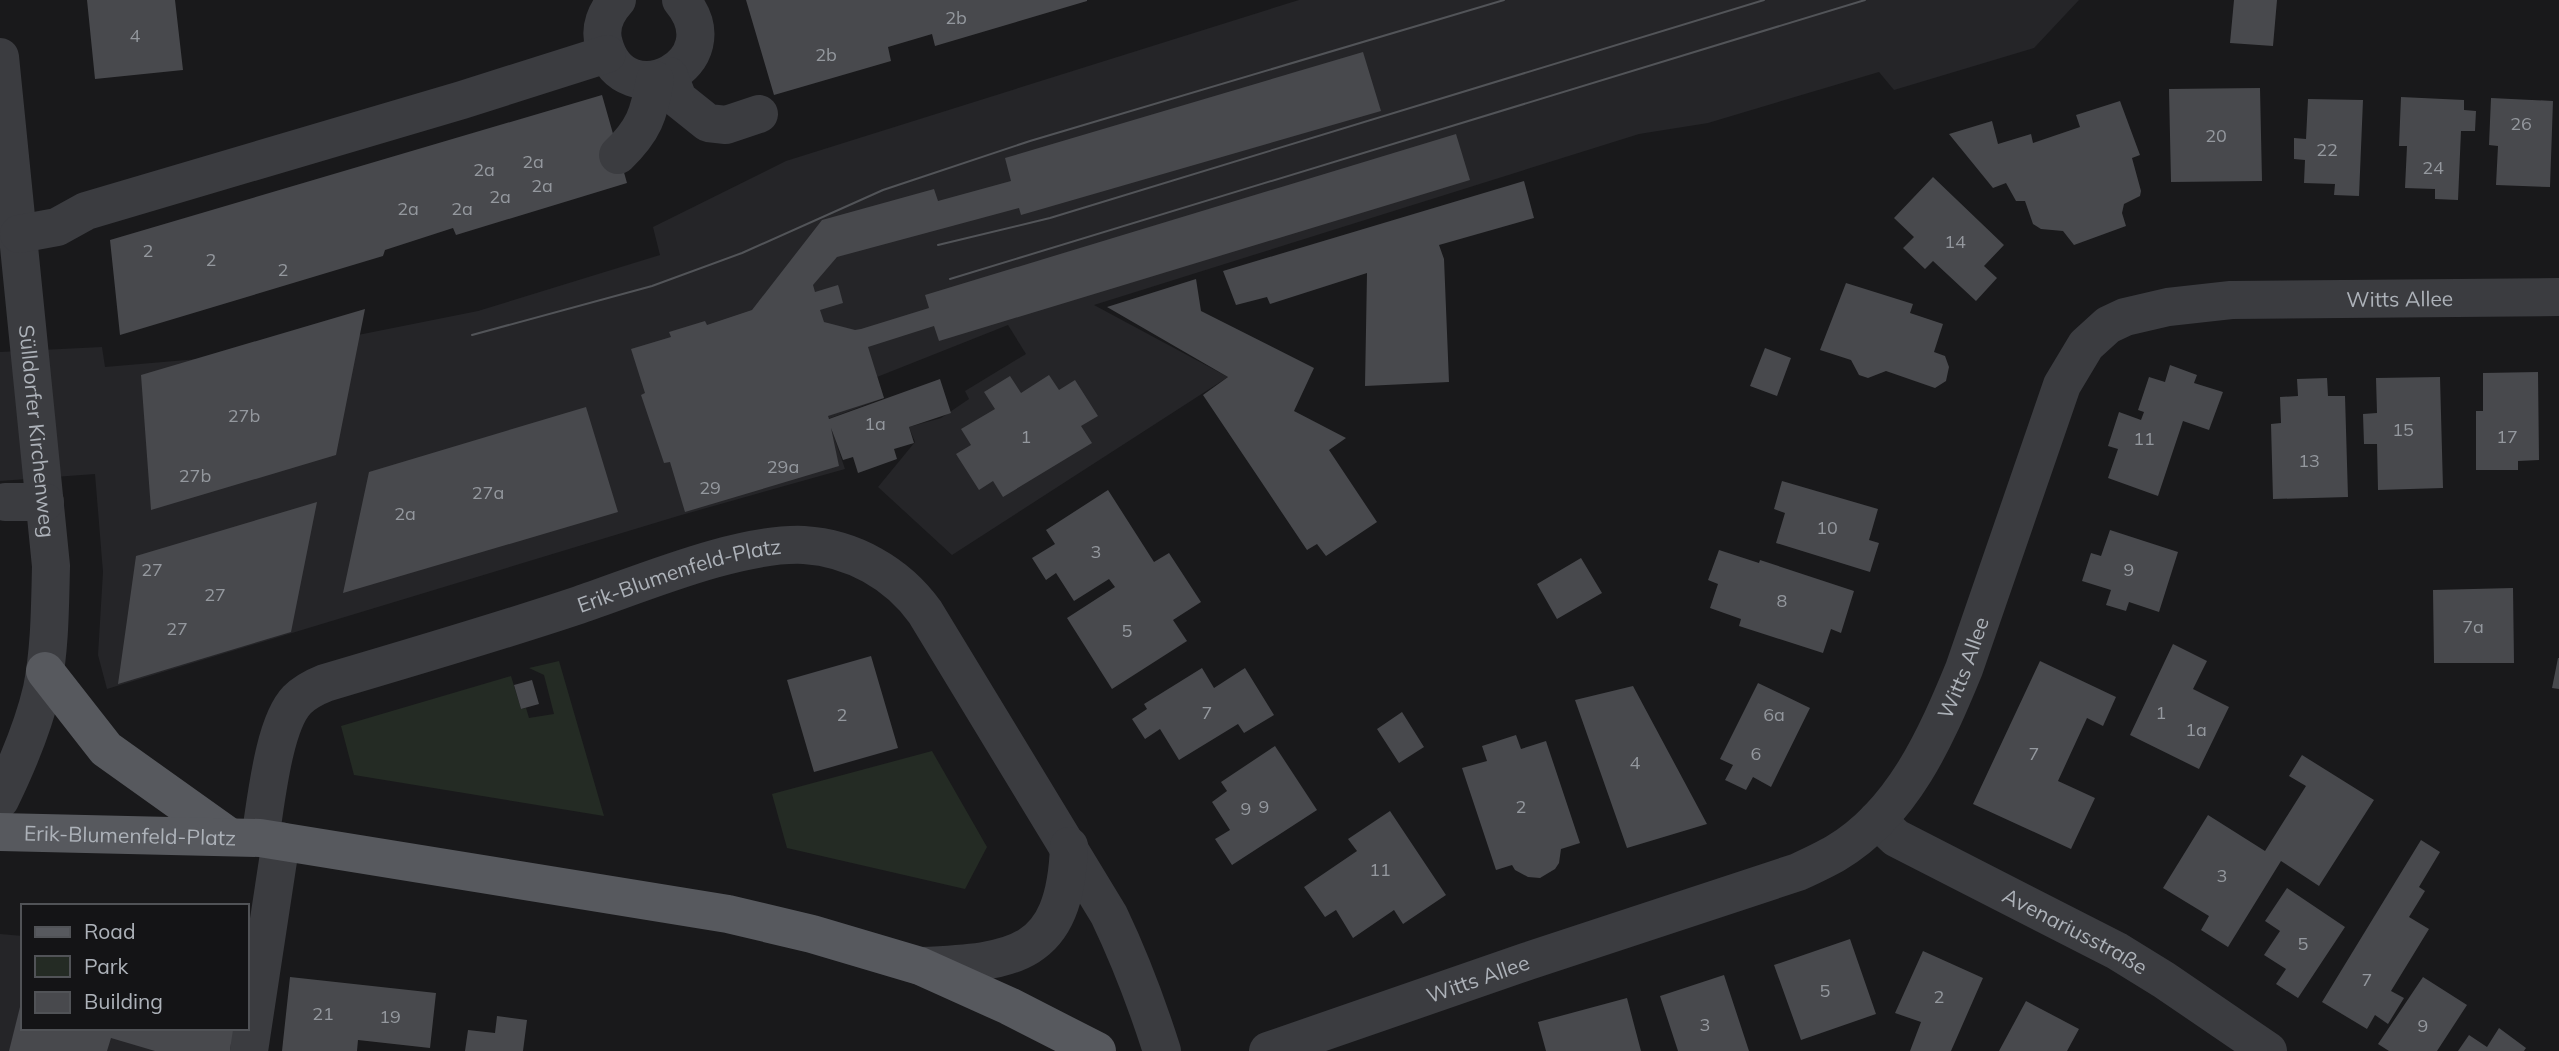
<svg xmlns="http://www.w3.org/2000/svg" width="2559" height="1051" font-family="Mulish,sans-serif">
  <rect width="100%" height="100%" fill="#19191b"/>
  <path fill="#252528" d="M 1299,0 L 2079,0 L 2034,48 L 1894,90 L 1879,72 L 1708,123 L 1639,134 L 1094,305 L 1228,377 L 952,555 L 878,487 L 915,442 L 909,427 L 941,418 L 969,399 L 965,391 L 1026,354 L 1008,325 L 877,377 L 884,398 L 828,419 L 845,469 L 678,516 L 107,689 L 98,655 L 103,572 L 95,474 L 0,481 L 0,352 L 102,347 L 105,367 L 221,357 L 363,334 L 478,311 L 660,255 L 653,227 L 786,161 Z
    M 0,934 L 23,936 L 23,1028 L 247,1028 L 247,938 L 279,938 L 265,1051 L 0,1051 Z"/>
  <path fill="#242b24" d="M 559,661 L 604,816 L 354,775 L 341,726 L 511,676 L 521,709 L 526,708 L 529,718 L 554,714 L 544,675 L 529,668 Z
    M 932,751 L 987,847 L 965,889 L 787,848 L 772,794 Z"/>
  <path fill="#48494d" d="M 87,0 L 175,0 L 183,70 L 95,79 Z
    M 746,0 L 1087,0 L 1087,1 L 935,46 L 932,34 L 888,47 L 891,61 L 774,95 Z
    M 2234,0 L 2277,0 L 2273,46 L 2230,43 Z
    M 1363,52 L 1381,111 L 1021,215 L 1019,208 L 837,257 L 813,285 L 815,292 L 838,285 L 839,288 L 843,303 L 820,310 L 824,322 L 855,330 L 861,329 L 929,308 L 925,295 L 1456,134 L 1470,180 L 939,341 L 934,326 L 868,347 L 884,398 L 828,416 L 829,419 L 940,379 L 951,413 L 909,427 L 914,443 L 894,449 L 897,459 L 858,473 L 853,457 L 843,460 L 831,428 L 839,466 L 685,512 L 670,462 L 664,463 L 641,395 L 645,393 L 631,349 L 671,337 L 669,332 L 705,321 L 707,325 L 752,310 L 822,220 L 934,189 L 938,201 L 1011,181 L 1005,158 Z
    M 2260,88 L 2262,181 L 2171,182 L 2169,89 Z
    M 602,95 L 627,183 L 456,235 L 453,228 L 385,250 L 383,256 L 120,335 L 110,240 Z
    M 2401,97 L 2464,100 L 2464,110 L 2476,111 L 2475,131 L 2461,131 L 2458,200 L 2435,199 L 2435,189 L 2405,188 L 2407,146 L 2399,146 Z
    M 2491,98 L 2553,101 L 2550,187 L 2496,185 L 2498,146 L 2489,145 Z
    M 2308,99 L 2363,100 L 2359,196 L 2334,195 L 2335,184 L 2304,183 L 2305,160 L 2294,159 L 2294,138 L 2306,139 Z
    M 2120,101 L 2140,155 L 2132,158 L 2141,191 L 2140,196 L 2124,204 L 2122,213 L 2126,226 L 2074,245 L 2063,231 L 2041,229 L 2033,224 L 2025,201 L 2016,201 L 2006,183 L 1993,188 L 1949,134 L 1992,121 L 1998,144 L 2031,134 L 2033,143 L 2080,127 L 2076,115 Z
    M 1933,177 L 2004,245 L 1984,266 L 1997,278 L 1976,301 L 1933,261 L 1925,269 L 1903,248 L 1914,237 L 1894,218 Z
    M 1524,181 L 1534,218 L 1439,245 L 1444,259 L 1449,382 L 1365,386 L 1367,273 L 1270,304 L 1267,297 L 1236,305 L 1223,271 Z
    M 1196,279 L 1201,311 L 1314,368 L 1294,411 L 1346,438 L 1329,450 L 1377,522 L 1326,556 L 1317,544 L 1307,550 L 1203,395 L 1228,377 L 1107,307 Z
    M 1846,283 L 1913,304 L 1910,313 L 1943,324 L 1934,352 L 1945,356 L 1949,367 L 1946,381 L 1935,388 L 1886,371 L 1868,378 L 1859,375 L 1851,360 L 1820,350 Z
    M 365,309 L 336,455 L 151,510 L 141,375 Z
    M 1765,348 L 1791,358 L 1777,396 L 1750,386 Z
    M 2170,365 L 2197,375 L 2194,383 L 2223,392 L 2209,430 L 2183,421 L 2158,496 L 2108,478 L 2118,449 L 2108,446 L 2119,412 L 2141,420 L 2144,412 L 2138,410 L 2149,377 L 2165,382 Z
    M 2538,372 L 2539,460 L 2518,461 L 2518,470 L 2476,470 L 2476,411 L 2483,411 L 2483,373 Z
    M 1049,375 L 1059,390 L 1075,380 L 1098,416 L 1081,426 L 1092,443 L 1003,497 L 993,481 L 979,490 L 956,454 L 971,445 L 961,429 L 995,409 L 984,392 L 1010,376 L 1021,393 Z
    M 2440,377 L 2443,488 L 2378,490 L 2377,444 L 2364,444 L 2363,414 L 2377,413 L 2376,378 Z
    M 2327,378 L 2328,396 L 2345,396 L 2348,497 L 2273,499 L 2271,424 L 2281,423 L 2280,397 L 2298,396 L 2297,379 Z
    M 586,407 L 618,512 L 343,593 L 369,472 Z
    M 1782,481 L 1878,509 L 1869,540 L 1879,543 L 1870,572 L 1776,543 L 1785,513 L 1774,509 Z
    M 1108,490 L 1154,562 L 1169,553 L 1201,602 L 1173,620 L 1187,641 L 1112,689 L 1067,618 L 1115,587 L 1109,579 L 1074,601 L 1056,573 L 1046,580 L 1032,558 L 1055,544 L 1046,530 Z
    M 317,502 L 291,632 L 118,684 L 136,556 Z
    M 2110,530 L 2178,552 L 2159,612 L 2129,602 L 2126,611 L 2106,605 L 2111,590 L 2082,581 L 2091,553 L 2101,556 Z
    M 1719,550 L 1759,563 L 1760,560 L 1854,591 L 1841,633 L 1831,629 L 1823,653 L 1739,626 L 1741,619 L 1710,608 L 1718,584 L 1708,580 Z
    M 1581,558 L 1602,593 L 1557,619 L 1537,584 Z
    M 2513,588 L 2514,663 L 2434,663 L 2433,590 Z
    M 2173,644 L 2207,661 L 2193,689 L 2229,707 L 2199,769 L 2130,735 Z
    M 871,656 L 898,748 L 814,772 L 787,680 Z
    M 2558,658 L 2559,658 L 2559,689 L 2552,688 Z
    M 2040,661 L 2116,697 L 2103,726 L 2087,718 L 2058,781 L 2095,798 L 2071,849 L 1973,804 Z
    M 1202,668 L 1214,688 L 1245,668 L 1274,715 L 1244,733 L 1238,724 L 1179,760 L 1160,729 L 1145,739 L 1132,719 L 1147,709 L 1144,704 Z
    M 532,680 L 539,704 L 521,709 L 514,685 Z
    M 1758,683 L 1810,708 L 1771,787 L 1753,777 L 1746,790 L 1725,780 L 1733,765 L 1720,759 Z
    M 1633,686 L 1707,824 L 1627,848 L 1575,700 Z
    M 1402,712 L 1424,747 L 1399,763 L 1377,729 Z
    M 1516,735 L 1521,749 L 1546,741 L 1580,843 L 1561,849 L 1559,863 L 1555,869 L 1540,878 L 1528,877 L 1515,870 L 1512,865 L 1496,870 L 1462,768 L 1487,761 L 1482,746 Z
    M 1275,746 L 1317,810 L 1232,865 L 1215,839 L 1230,830 L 1212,802 L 1227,791 L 1221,782 Z
    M 2302,755 L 2374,800 L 2319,886 L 2281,861 L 2228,947 L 2201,930 L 2209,916 L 2163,888 L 2208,815 L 2265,851 L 2306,786 L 2289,776 Z
    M 1390,811 L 1446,895 L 1403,924 L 1394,910 L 1353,938 L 1336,910 L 1325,917 L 1304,887 L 1357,851 L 1348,839 Z
    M 2421,840 L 2440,852 L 2419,887 L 2425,891 L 2409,917 L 2429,929 L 2391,991 L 2404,998 L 2388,1024 L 2375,1015 L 2367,1029 L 2322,1002 Z
    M 2287,888 L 2345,927 L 2298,998 L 2276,984 L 2286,969 L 2264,955 L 2280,931 L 2265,921 Z
    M 1850,939 L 1876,1014 L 1801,1040 L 1774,965 Z
    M 1923,951 L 1983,978 L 1951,1051 L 1910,1051 L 1921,1022 L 1895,1013 Z
    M 1724,975 L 1749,1051 L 1678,1051 L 1660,996 Z
    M 290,977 L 436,993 L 430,1048 L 358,1040 L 357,1051 L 282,1051 Z
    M 2423,977 L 2467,1005 L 2437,1051 L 2389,1051 L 2378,1044 Z
    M 1627,998 L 1641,1051 L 1546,1051 L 1538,1022 Z
    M 22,999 L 23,1028 L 246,1028 L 231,1044 L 230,1051 L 155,1051 L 111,1038 L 107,1051 L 9,1051 Z
    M 2026,1001 L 2079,1029 L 2067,1051 L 1999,1051 Z
    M 497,1016 L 527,1020 L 523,1051 L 465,1051 L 468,1030 L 495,1033 Z
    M 2499,1028 L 2526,1048 L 2524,1051 L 2458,1051 L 2469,1035 L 2487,1047 Z"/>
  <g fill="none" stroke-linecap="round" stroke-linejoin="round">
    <g stroke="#3b3c40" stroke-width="38">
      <path d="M 617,0 C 606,12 599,28 604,44 C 625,119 734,63 681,0"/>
      <path id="s1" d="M 0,57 L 51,566 C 50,607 50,649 42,689 C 33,728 17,765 0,800"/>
      <path d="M 669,76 L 678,99 L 708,123 L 726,125 L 759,114"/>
      <path d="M 618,155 C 644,130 649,114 655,80"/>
      <path d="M 19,234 L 57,227 L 86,211 L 462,100 L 607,54"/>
      <path d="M 5,502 L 45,502"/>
      <path id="s2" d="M 1877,820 L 1896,838 L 2117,951 L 2164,980 L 2268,1051"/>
      <path id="s3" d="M 260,838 C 266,804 273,725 297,700 C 305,692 315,687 325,683 C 410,658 495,633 579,605 C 641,584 739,542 804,545 C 852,548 897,573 925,612 L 1109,915 C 1130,959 1147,1004 1162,1051"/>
      <path d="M 920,966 C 1015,962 1065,957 1069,846"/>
      <path d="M 249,1051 L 281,841"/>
      <path id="s4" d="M 1268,1051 L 1528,961 L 1798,872 C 1811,866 1824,860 1836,853 C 1903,813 1936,737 1964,669 L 2062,385 L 2086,345 L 2108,325 L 2125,317 L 2168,307 L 2231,300 L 2559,297"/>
    </g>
    <g stroke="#57595e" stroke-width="38">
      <path d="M 45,671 L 106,749 L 228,836"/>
      <path id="s5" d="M 0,832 L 260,838 L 728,914 L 812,934 L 920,966 L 1009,1006 L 1097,1051"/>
    </g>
    <path stroke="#525458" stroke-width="2" d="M 938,245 L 1050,218 L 1764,0
      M 950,279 L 1865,0
      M 472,335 L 652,286 L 742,253 L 883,190 L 1030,141 L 1504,0"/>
  </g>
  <g text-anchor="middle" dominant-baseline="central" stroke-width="5" stroke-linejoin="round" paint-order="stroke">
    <g font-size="18" fill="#94989e">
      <text x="956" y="17">2b</text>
      <text x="135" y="35">4</text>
      <text x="826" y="54">2b</text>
      <text x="2521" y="123">26</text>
      <text x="2216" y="135">20</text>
      <text x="2327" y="149">22</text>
      <text x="533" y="161">2a</text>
      <text x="2433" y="167">24</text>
      <text x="484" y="169">2a</text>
      <text x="542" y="185">2a</text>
      <text x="500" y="196">2a</text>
      <text x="408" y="208">2a</text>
      <text x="462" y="208">2a</text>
      <text x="1955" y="241">14</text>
      <text x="148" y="250">2</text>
      <text x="211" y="259">2</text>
      <text x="283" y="269">2</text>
      <text x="244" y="415">27b</text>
      <text x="875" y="423">1a</text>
      <text x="2403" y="429">15</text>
      <text x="1026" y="436">1</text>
      <text x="2507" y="436">17</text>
      <text x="2144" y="438">11</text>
      <text x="2309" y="460">13</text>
      <text x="783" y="466">29a</text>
      <text x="195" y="475">27b</text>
      <text x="710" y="487">29</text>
      <text x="488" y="492">27a</text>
      <text x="405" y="513">2a</text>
      <text x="1827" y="527">10</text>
      <text x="1096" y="551">3</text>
      <text x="152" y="569">27</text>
      <text x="2129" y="569">9</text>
      <text x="215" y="594">27</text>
      <text x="1782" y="600">8</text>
      <text x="2473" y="626">7a</text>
      <text x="177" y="628">27</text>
      <text x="1127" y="630">5</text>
      <text x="1207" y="712">7</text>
      <text x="2161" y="712">1</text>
      <text x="842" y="714">2</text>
      <text x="1774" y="714">6a</text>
      <text x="2196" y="729">1a</text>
      <text x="1756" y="753">6</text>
      <text x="2034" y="753">7</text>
      <text x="1635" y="762">4</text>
      <text x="1264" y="806">9</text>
      <text x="1521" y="806">2</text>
      <text x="1246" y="808">9</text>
      <text x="1380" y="869">11</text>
      <text x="2222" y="875">3</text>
      <text x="2303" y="943">5</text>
      <text x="2367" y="979">7</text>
      <text x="1825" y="990">5</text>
      <text x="1939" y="996">2</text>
      <text x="323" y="1013">21</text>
      <text x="390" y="1016">19</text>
      <text x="1705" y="1024">3</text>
      <text x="2423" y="1025">9</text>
    </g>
    <g font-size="21" fill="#adb2b9" stroke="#141416">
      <text stroke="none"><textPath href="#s4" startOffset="1502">Witts Allee</textPath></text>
      <text stroke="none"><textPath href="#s1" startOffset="376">Sülldorfer Kirchenweg</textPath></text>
      <text stroke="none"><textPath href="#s3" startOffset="548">Erik-Blumenfeld-Platz</textPath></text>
      <text stroke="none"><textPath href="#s4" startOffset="831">Witts Allee</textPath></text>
      <text stroke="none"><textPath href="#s5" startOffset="130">Erik-Blumenfeld-Platz</textPath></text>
      <text stroke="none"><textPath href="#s2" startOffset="228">Avenariusstraße</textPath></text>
      <text stroke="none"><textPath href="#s4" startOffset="222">Witts Allee</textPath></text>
    </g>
  </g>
  <rect x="21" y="904" width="228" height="126" fill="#141416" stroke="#515357" stroke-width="2"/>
  <rect x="35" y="927" width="35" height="10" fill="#57595e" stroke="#515357" stroke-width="2"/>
  <text x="84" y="939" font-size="21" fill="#adb2b9">Road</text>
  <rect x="35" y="956" width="35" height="21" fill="#242b24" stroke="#515357" stroke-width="2"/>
  <text x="84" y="974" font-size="21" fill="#adb2b9">Park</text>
  <rect x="35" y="992" width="35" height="21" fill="#48494d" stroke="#515357" stroke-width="2"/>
  <text x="84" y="1009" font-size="21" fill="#adb2b9">Building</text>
</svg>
